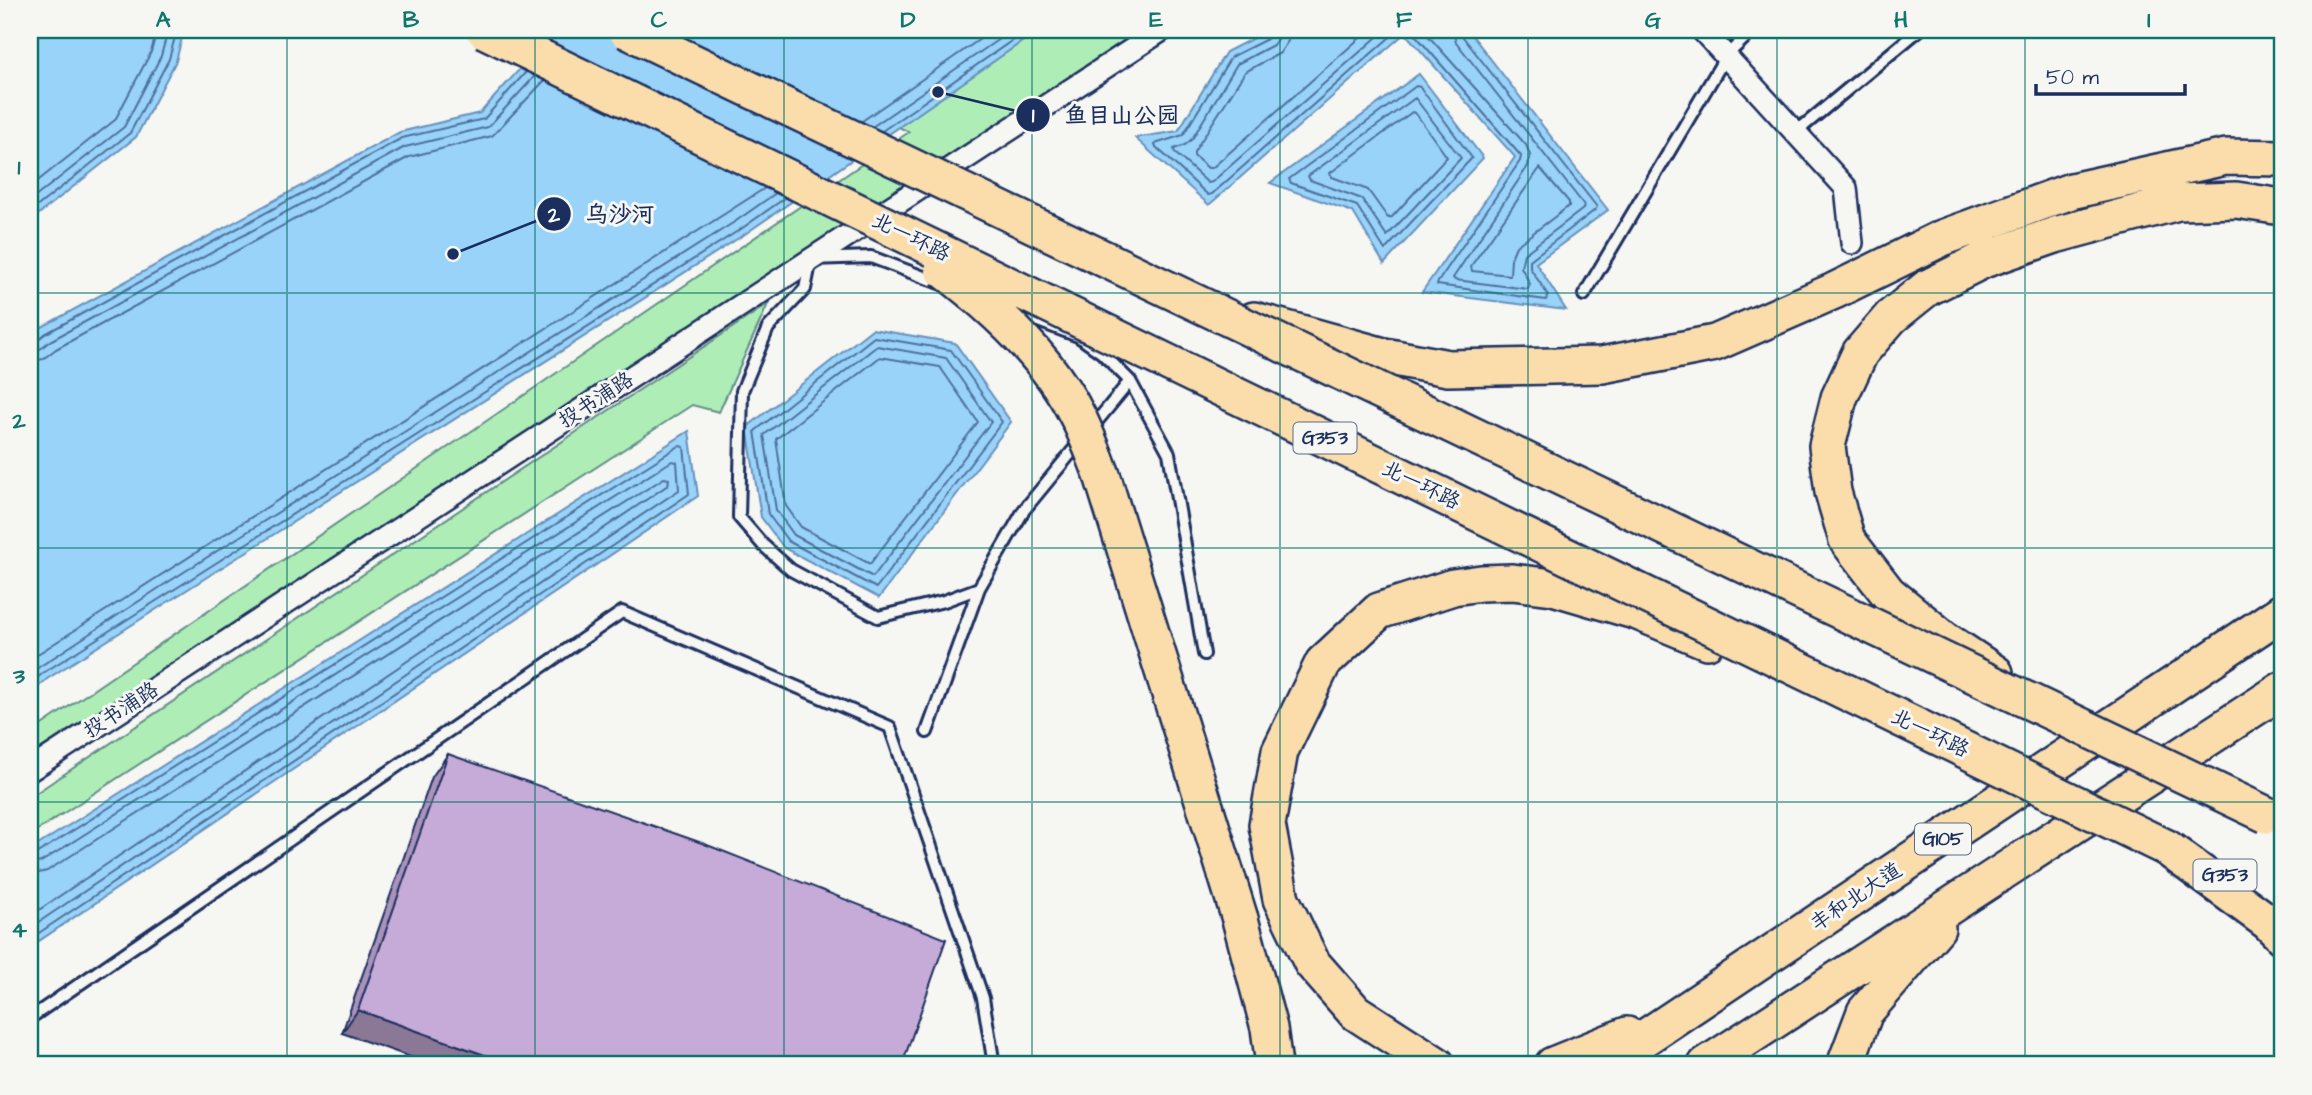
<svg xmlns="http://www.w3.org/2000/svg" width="2312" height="1095" font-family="'Architects Daughter','LXGW WenKai TC',sans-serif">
  <rect width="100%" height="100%" fill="#f6f6f2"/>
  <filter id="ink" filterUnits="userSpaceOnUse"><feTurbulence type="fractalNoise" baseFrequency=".0143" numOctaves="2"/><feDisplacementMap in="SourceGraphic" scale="14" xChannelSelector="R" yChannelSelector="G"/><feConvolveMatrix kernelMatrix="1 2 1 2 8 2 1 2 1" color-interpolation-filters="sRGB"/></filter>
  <g filter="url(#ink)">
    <path fill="#aeeeb6" stroke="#648e8a" stroke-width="2" d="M 701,30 L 1150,30 L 30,773 L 30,733 L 909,132 Z
      M 768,304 L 719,412 L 692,405 L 30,835 L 30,797 Z"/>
    <path fill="#99d3f9" stroke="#6791bb" stroke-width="2" d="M 30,30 L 184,30 L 176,61 L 136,137 L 30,221 Z
      M 555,30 L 1039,30 L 745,234 L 47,679 L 30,694 L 30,338 L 40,328 L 400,132 L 480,113 Z
      M 1269,30 L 1468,30 L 1608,210 L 1536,263 L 1566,310 L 1422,292 L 1515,157 L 1405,33 L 1209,205 L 1135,138 L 1178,131 L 1226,52 Z
      M 1419,74 L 1483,158 L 1384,264 L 1353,212 L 1270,183 Z
      M 872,329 L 955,343 L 1011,422 L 879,598 L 784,548 L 761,517 L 747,427 Z
      M 689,431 L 698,496 L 30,947 L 30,850 Z"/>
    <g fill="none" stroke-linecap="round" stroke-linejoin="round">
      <path stroke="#4d719c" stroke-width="2" d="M 1270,30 L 1267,39 L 1231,57 L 1183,135 L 1155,144 L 1156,147 L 1208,195 L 1212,194 L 1398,30
        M 1279,30 L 1278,38 L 1273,45 L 1237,64 L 1192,139 L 1185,145 L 1174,149 L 1175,153 L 1208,183 L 1212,182 L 1385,30
        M 1290,30 L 1288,41 L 1280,53 L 1245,72 L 1194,152 L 1194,156 L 1208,168 L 1212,168 L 1369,30
        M 1411,30 L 1521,156 L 1520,161 L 1438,282 L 1437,285 L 1546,300 L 1548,295 L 1530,268 L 1530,260 L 1595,210 L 1597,207 L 1463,37 L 1461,30
        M 1423,30 L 1526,145 L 1530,155 L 1528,166 L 1453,278 L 1455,280 L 1528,289 L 1530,284 L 1521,267 L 1524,254 L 1583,209 L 1584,205 L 1456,42 L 1453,30
        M 1416,86 L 1420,87 L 1472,158 L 1385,250 L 1357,206 L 1291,183 L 1289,179 Z
        M 1415,98 L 1461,158 L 1387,236 L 1362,199 L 1310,180 L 1308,176 Z
        M 1412,112 L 1416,114 L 1447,157 L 1392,217 L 1388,218 L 1368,190 L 1332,177 L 1330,173 Z
        M 862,121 L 993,30
        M 872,127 L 1012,30
        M 882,131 L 1027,30
        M 1540,168 L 1569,202 L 1569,206 L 1516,246 L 1511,258 L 1510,275 L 1472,271 L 1471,266 Z
        M 30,187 L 115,120 L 151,52 L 157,30
        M 30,201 L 124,127 L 161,56 L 168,30
        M 30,212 L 130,133 L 169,59 L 177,30
        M 874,337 L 951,350 L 1002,422 L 876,588 L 788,541 L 768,514 L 755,431 Z
        M 30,342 L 36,341 L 45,334 L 402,138 L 484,119 L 526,72
        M 877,346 L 946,358 L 991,422 L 873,577 L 794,535 L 776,510 L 764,435 Z
        M 30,351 L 40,349 L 50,341 L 405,147 L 488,127 L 535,76
        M 880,357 L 940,367 L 978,422 L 870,564 L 801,527 L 786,506 L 776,439 Z
        M 30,362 L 43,359 L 56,349 L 409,157 L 492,136 L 544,81
        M 30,659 L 765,188
        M 30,673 L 162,586 L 736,221 L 776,193
        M 30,684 L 43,673 L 741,229 L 785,198
        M 30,856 L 36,854 L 679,446 L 684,447 L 689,494 L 30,939
        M 30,865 L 41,862 L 672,461 L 677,462 L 679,490 L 30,928
        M 30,875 L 47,871 L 664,478 L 669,479 L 668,485 L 30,916"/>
      <g stroke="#1b2f5e" stroke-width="16">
        <path id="service" d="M 1795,133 L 1919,30
          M 942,284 L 871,257 L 811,259 L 805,289 L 768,328 L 742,391 L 739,517 L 763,545 L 791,570 L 878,617 L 944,601 L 979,588
          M 1584,295 L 1726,56 L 1753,30
          M 1009,310 L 1078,336 L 1102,353 L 1130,381 L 1169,453 L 1204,654
          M 927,732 L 979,588 L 1024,510 L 1130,381
          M 30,1018 L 622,612 L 890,727 L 983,998 L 994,1065"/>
      </g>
      <g stroke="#1b2f5e" stroke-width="26">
        <path id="minor" d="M 1702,30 L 1846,188 L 1852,243
          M 30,770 L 1162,30"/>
      </g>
      <g stroke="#1b2f5e" stroke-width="40">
        <path id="trunk" d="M 1254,320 L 1384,356 L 1448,368 L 1602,365 L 1715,343 L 1834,291 L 1942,238 L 2071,191 L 2226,157 L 2282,158
          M 1995,673 L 1944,639 L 1888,593 L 1847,540 L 1833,492 L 1827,446 L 1839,398 L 1860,353 L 1891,317 L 1927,288 L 1983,260 L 2055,235 L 2178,202 L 2236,200 L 2282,207
          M 2167,848 L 2268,922 L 2282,936
          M 1240,919 L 1269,1028 L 1274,1065
          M 1437,1065 L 1355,1012 L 1312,963 L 1281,899 L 1267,825 L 1280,751 L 1323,663 L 1379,611 L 1453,587 L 1481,583 L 1512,582 L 1553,587 L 1638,612 L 1707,641
          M 1553,1065 L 1627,1035
          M 1604,1065 L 2282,612
          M 1706,1065 L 2282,690
          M 1845,1065 L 1865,1012 L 1937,928"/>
      </g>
      <use href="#service" stroke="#f6f6f2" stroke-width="10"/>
      <use href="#minor" stroke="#f6f6f2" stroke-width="21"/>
      <use href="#trunk" stroke="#faddab" stroke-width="35"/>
      <g stroke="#1b2f5e" stroke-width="40" stroke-linecap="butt">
        <path id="trunk-bridge" d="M 484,30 L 2167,848
          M 626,30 L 2267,815
          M 943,269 C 993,307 1048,357 1077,415 C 1087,434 1094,455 1102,475 L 1240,919"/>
      </g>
      <use href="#trunk-bridge" stroke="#faddab" stroke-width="35"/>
    </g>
    <path fill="#aa93ba" stroke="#1b2f5e" stroke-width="2" d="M 448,754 L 902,1065 L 342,1033 L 432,777 Z"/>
    <path fill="#8b7897" stroke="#1b2f5e" stroke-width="2" d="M 358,1010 L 513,1065 L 433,1065 L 342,1033 Z"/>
    <path fill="#c6abd8" stroke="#1b2f5e" stroke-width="2" d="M 448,754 L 702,843 L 946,939 L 902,1065 L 513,1065 L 358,1010 Z"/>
  </g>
  <path fill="none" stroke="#0f766e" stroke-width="2" stroke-opacity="0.55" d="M 287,30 L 287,1065M 535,30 L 535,1065M 784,30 L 784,1065M 1032,30 L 1032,1065M 1280,30 L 1280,1065M 1528,30 L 1528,1065M 1777,30 L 1777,1065M 2025,30 L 2025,1065M 30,293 L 2282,293M 30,548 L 2282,548M 30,802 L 2282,802"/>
  <g text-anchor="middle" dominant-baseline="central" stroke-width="6" stroke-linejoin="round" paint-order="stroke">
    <g fill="#f6f6f2" stroke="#5d6b8a" stroke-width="2">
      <rect x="1293.5" y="422.5" width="63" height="31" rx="5"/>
      <rect x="1915" y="823.5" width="56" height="31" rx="5"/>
      <rect x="2193.5" y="859.5" width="63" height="31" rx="5"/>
    </g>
    <g font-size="19" font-weight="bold" fill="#1b2f5e">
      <text x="1325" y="438">G353</text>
      <text x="1943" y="839">G105</text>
      <text x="2225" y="875">G353</text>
    </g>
    <g font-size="21" fill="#1b2f5e" stroke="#f6f6f2">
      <text transform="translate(911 237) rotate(26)">北一环路</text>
      <text transform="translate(596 400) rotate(-33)">投书浦路</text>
      <text transform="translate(1421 485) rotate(26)">北一环路</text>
      <text transform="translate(121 710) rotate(-33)">投书浦路</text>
      <text transform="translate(1930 733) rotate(26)">北一环路</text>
      <text transform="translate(1856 897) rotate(-34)">丰和北大道</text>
    </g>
  </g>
  <path fill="none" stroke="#1b2f5e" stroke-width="2.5" d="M938 92L1033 115M453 254L554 214"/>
  <g fill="#1b2f5e" stroke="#f6f6f2" stroke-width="2.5">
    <circle cx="938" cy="92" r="7"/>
    <circle cx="453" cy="254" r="7"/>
    <circle cx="1033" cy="115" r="18"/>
    <circle cx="554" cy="214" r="18"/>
  </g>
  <g font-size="21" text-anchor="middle" font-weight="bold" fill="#fff">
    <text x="1033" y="122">1</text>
    <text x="554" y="222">2</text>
  </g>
  <g font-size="23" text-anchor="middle" font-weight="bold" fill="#1b2f5e" stroke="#f6f6f2" stroke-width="6" stroke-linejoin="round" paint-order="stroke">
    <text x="1122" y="123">鱼目山公园</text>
    <text x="620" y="222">乌沙河</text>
  </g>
  <rect width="2312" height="1095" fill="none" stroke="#f6f6f2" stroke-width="77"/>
  <path d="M2036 84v10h149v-10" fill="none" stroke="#1b2f5e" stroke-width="3.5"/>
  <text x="2046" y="84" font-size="21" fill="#1b2f5e" stroke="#f6f6f2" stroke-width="5" paint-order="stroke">50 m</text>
  <rect x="38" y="38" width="2236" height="1018" fill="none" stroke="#0f766e" stroke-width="2.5"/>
  <g font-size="23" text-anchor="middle" font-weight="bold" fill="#0f766e">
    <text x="163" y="27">A</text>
    <text x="411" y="27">B</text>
    <text x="659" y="27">C</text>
    <text x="908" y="27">D</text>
    <text x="1156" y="27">E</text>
    <text x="1404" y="27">F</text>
    <text x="1653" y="27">G</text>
    <text x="1901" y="27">H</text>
    <text x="2149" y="27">I</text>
    <text x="19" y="174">1</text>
    <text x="19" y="428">2</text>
    <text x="19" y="683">3</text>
    <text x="19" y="937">4</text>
  </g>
</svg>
